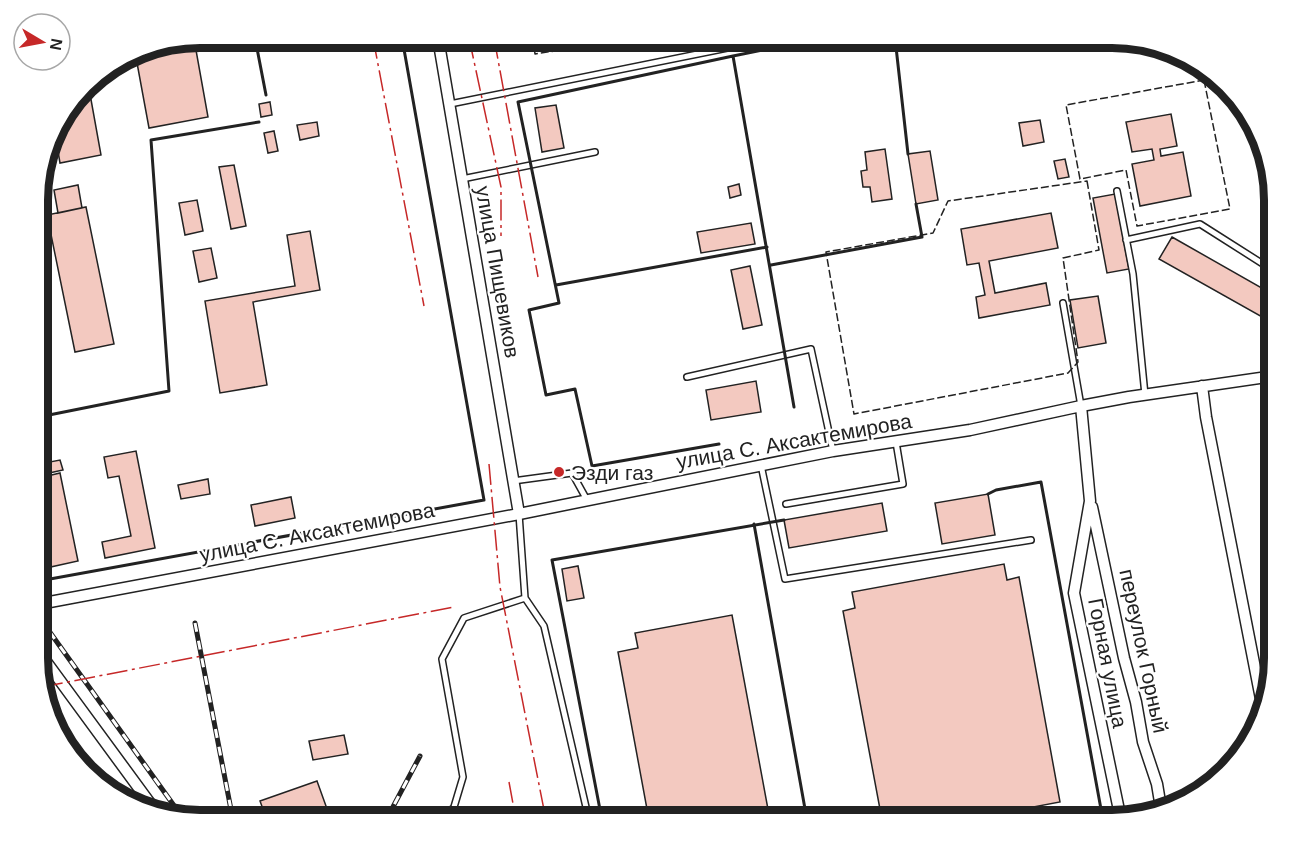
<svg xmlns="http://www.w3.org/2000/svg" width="1312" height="858" font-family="Helvetica,sans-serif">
  <rect width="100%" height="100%" fill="#fff"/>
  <path fill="#f3c9c0" stroke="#222" stroke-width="1.5" d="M 194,39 L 208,117 L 149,128 L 135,52 Z
    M 90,94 L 101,155 L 60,163 L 54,128 L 79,96 Z
    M 270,102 L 272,115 L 261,117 L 259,104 Z
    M 556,105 L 564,148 L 542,152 L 535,108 Z
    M 1171,114 L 1177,146 L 1160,149 L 1161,156 L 1183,152 L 1191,196 L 1140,206 L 1132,164 L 1154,160 L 1152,149 L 1132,152 L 1126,122 Z
    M 1040,120 L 1044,142 L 1023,146 L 1019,123 Z
    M 317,122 L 319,136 L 300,140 L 297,125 Z
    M 274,131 L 278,151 L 268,153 L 264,133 Z
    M 885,149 L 892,199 L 872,202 L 870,187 L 863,187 L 861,171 L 867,170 L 865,152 Z
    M 930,151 L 938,200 L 916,204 L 908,154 Z
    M 1065,159 L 1069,177 L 1058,179 L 1054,161 Z
    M 234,165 L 246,226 L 231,229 L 219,167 Z
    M 739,184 L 741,195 L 730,198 L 728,187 Z
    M 78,185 L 82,208 L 58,213 L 54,190 Z
    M 1115,194 L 1129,269 L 1107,273 L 1093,198 Z
    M 197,200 L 203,231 L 185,235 L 179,203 Z
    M 86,207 L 114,344 L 75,352 L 47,215 Z
    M 1051,213 L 1058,248 L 989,261 L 995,293 L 1046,283 L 1050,305 L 979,318 L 976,297 L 985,295 L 979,263 L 967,265 L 961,229 Z
    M 751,223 L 755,244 L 701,253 L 697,232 Z
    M 310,231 L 320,290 L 253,302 L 267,385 L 220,393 L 205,301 L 295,286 L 287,235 Z
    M 1172,237 L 1274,295 L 1274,316 L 1271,322 L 1159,259 Z
    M 211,248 L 217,278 L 199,282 L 193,251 Z
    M 750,266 L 762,325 L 743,329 L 731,270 Z
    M 1098,296 L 1106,343 L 1078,348 L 1070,300 Z
    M 756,381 L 761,412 L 711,420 L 706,390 Z
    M 136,451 L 155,548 L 105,558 L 102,542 L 131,536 L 119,476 L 108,478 L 104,457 Z
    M 60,460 L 63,470 L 40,475 L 39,464 Z
    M 60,473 L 78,561 L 46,568 L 39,530 L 39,478 Z
    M 208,479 L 210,494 L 181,499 L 178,485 Z
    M 988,494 L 995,535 L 942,544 L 935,503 Z
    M 291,497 L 295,518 L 255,526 L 251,505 Z
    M 882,503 L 887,531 L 789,548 L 784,520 Z
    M 1004,564 L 1007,580 L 1019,577 L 1060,802 L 963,820 L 882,820 L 843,611 L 855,608 L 852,592 Z
    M 578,566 L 584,598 L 567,601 L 562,569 Z
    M 732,615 L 770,820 L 649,820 L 618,652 L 638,648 L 635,633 Z
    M 344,735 L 348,754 L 313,760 L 309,741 Z
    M 317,781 L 331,820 L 267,820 L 260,801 Z"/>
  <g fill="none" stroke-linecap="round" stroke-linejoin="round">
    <g stroke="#222" stroke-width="8">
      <path id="service" d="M 450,104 L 777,38
        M 462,179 L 595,152
        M 1117,191 L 1133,274 L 1145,395
        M 1126,240 L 1200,224 L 1274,271
        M 1063,303 L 1081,406
        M 687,377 L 811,349 L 833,451
        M 761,465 L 785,579 L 1031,540
        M 513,481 L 572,473 L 587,500
        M 786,504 L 903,484 L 896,442
        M 519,514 L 525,598 L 544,626 L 589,820
        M 441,820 L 454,807 L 463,777 L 442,659 L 464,618 L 525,598"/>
    </g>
    <g stroke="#222" stroke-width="13">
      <path id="minor" d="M 438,38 L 519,514
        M 1202,386 L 1206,417 L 1262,704
        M 1081,406 L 1090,501 L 1074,593 L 1121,820
        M 1092,507 L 1124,658 L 1136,702 L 1143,742 L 1157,784 L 1161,808
        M 39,604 L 519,514 L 833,451 L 970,430 L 1081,406 L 1129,397 L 1274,376
        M 39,652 L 152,806"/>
    </g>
    <use href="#service" stroke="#fff" stroke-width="5"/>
    <use href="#minor" stroke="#fff" stroke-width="10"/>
    <g stroke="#222" stroke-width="5">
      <path id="rail" d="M 39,617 L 180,814
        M 195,623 L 233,820
        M 386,820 L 420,756"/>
    </g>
    <use href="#rail" stroke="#fff" stroke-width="3" stroke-dasharray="9" stroke-linecap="butt"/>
    <path stroke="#222" stroke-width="1.5" stroke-dasharray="8 3" stroke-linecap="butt" d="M 533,38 L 535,54 L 638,38
      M 1204,80 L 1230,209 L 1137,226 L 1126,170 L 1080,179 L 1066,105 Z
      M 1087,181 L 1099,250 L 1063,258 L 1078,362 L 1068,373 L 854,414 L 826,252 L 933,233 L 948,201 Z"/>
    <path stroke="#222" stroke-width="3" d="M 255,38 L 266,95
      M 895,38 L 908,154
      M 733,56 L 821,38
      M 771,265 L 922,237 L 916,204
      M 556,285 L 767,247
      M 39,417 L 169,391 L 151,140 L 259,122
      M 719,444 L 592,466 L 575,389 L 546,395 L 529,310 L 559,303 L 518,102 L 733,56 L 794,407
      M 988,494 L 996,490 L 1041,482 L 1103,820
      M 754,524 L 807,820
      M 39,581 L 484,500 L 402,38
      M 602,820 L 552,560 L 784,520"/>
    <path stroke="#c62828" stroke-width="1.5" stroke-dasharray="21 4.5 3 4.5" stroke-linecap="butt" d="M 373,38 L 424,306
      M 469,38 L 501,187 L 501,236
      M 494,38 L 538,277
      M 489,464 L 500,587 L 546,820
      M 42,687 L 454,607
      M 509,782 L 516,820"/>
  </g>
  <circle fill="#c62828" stroke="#fff" stroke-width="2" cx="559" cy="472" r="6"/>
  <g text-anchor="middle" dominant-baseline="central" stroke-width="4.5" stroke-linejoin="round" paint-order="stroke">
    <g font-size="21" fill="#222" stroke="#fff">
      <text transform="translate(498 272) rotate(80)">улица Пищевиков</text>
      <text transform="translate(794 441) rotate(-10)">улица С. Аксактемирова</text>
      <text transform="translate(317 532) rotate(-11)">улица С. Аксактемирова</text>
      <text transform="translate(1144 651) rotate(78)">переулок Горный</text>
      <text transform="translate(1108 663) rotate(79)">Горная улица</text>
    </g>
    <g font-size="21" fill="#222" stroke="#fff" text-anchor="start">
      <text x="571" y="472">Эзди газ</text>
    </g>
  </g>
  <path d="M0 0H1312V858H0ZM200 48H1112A152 152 0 0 1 1264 200V658A152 152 0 0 1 1112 810H200A152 152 0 0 1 48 658V200A152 152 0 0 1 200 48Z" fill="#fff" fill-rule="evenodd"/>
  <path fill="none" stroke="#222" stroke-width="8" d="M200 48H1112A152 152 0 0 1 1264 200V658A152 152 0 0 1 1112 810H200A152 152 0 0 1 48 658V200A152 152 0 0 1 200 48Z"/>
  <g transform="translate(42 42) rotate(100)"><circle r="28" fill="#ffffff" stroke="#a7a7a7" stroke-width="1.5"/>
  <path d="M0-4.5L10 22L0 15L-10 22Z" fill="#c62828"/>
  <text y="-9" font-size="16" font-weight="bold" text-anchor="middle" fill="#222222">N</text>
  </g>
</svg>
